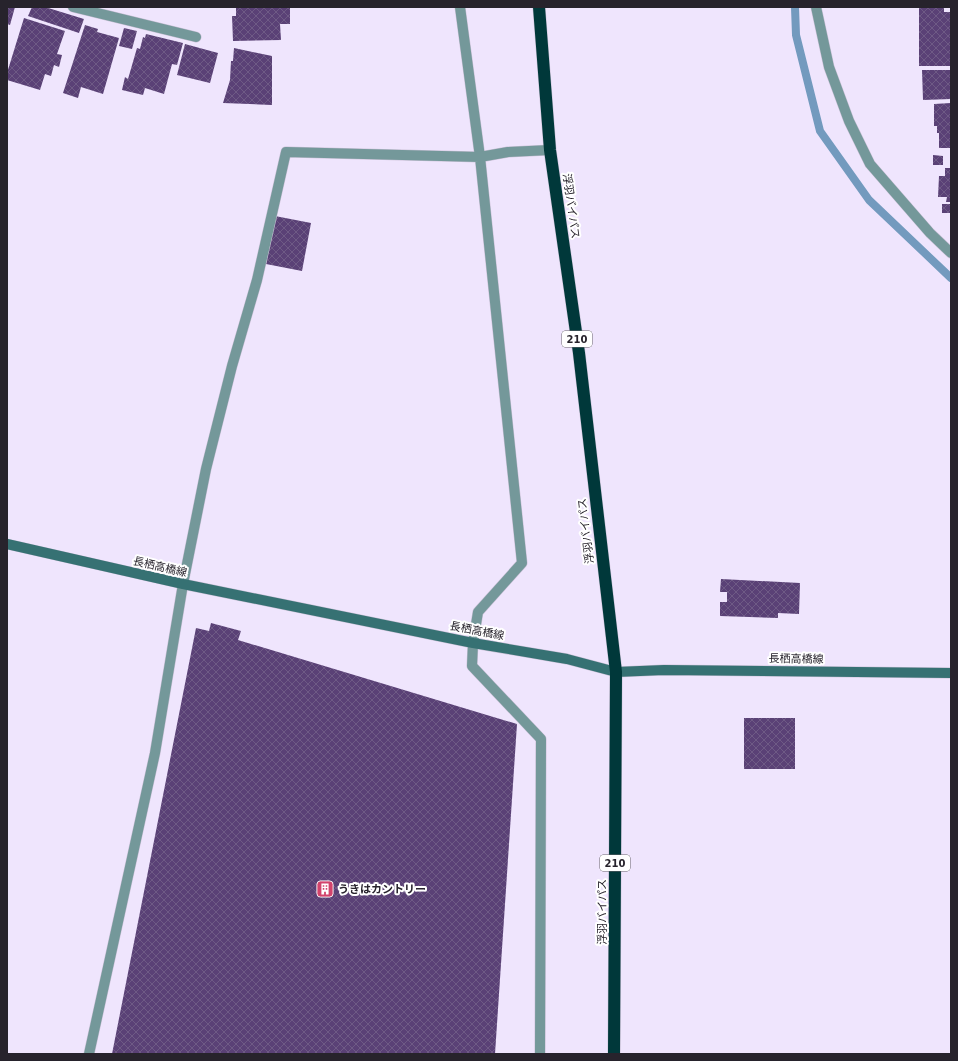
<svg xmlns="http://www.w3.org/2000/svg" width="958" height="1061" font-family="'DejaVu Sans','Noto Sans JP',sans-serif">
  <defs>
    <pattern id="building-cross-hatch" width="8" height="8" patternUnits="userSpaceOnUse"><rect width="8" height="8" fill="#5a4176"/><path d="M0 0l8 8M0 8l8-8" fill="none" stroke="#6e5a85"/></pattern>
  </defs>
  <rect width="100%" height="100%" fill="#efe5fd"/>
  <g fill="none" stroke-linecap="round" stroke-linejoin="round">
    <path stroke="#739abe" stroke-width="8" d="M 795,7 L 796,35 L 820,131 L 869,200 L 951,278"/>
  </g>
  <path fill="url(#building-cross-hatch)" d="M 7,7 L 15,7 L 10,25 L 7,24 Z
    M 32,7 L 45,7 L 84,19 L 79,33 L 28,16 Z
    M 236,7 L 290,7 L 290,24 L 280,24 L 281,40 L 233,41 L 232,16 L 236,16 Z
    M 919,7 L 944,7 L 944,12 L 951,12 L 951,66 L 919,66 Z
    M 24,18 L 65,31 L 57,54 L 62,55 L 59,67 L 54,65 L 51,76 L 45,74 L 40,90 L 7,80 L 7,73 Z
    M 85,25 L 98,29 L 97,32 L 119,38 L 103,94 L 81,87 L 78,98 L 63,93 Z
    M 124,28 L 137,31 L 132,49 L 119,46 Z
    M 146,34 L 183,43 L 177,65 L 172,64 L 164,94 L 145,88 L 143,95 L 122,90 L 125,77 L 128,79 L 137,48 L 140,49 L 143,37 L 145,38 Z
    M 185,44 L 218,53 L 210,83 L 177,75 Z
    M 234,48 L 272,56 L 272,105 L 223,103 L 230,80 L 231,61 L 233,61 Z
    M 922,70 L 951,70 L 951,99 L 923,100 Z
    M 951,103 L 951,148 L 939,148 L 939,133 L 937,133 L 937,126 L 934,126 L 934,104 Z
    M 933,155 L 943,156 L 943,165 L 933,165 Z
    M 945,168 L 951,168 L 951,202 L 946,202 L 947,197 L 938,197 L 939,176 L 945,176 Z
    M 942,204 L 951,204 L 951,213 L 942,213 Z
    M 275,216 L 311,223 L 302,271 L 266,264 Z
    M 721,579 L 800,583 L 799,614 L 778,613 L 778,618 L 720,616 L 720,602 L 727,602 L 727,592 L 720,592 Z
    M 211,623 L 241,631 L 238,640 L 517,724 L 495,1054 L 112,1054 L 196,628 L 209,631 Z
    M 744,718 L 795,718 L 795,769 L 744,769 Z"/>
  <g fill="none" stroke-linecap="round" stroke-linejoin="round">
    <g stroke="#cbc2d7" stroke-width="11">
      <path id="lane" d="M 460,7 L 480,157"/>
    </g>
    <g stroke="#cbc2d7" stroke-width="11">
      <path id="street" d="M 73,7 L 196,37
        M 816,7 L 829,67 L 849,121 L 870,164 L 930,233 L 951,253
        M 480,157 L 522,563 L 478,612 L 473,643 L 472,666 L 541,739 L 540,1054
        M 89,1054 L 155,753 L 183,584 L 206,469 L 232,366 L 257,280 L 286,152 L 480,157 L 508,152 L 550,150"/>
    </g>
    <g stroke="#cbc2d7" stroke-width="11">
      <path id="secondary" d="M 7,544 L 183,584 L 473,643 L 567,659 L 616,672 L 664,670 L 951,673"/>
    </g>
    <g stroke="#cbc2d7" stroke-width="13">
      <path id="highway" d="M 539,7 L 550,150 L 579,353 L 616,672 L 614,1054"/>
    </g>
    <use href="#lane" stroke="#74989a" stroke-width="10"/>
    <use href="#street" stroke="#74989a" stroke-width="10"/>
    <use href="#secondary" stroke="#367173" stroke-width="10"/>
    <use href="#highway" stroke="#00383a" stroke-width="12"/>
  </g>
  <defs>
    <g id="building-square" transform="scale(0.9)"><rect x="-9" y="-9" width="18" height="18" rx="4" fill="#d2436c" stroke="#fff"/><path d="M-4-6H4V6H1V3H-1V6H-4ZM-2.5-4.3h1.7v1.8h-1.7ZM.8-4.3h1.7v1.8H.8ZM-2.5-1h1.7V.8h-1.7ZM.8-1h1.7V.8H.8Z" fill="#fff"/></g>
  </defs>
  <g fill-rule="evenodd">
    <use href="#building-square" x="325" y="889"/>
  </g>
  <g text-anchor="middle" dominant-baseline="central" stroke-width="4" stroke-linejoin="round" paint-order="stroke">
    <g fill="#fff" stroke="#68656b" stroke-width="1">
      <rect x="562" y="331" width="30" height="16" rx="3"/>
      <rect x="600" y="855" width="30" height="16" rx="3"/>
    </g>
    <g font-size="10" font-weight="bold" fill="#27232c">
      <text x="577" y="339">210</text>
      <text x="615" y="863">210</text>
    </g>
    <g font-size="11" fill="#27232c" stroke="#fff">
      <text transform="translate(571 206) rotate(82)">浮羽バイパス</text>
      <text transform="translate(586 531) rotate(-97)">浮羽バイパス</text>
      <text transform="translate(160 567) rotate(13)">長栖高橋線</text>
      <text transform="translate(477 631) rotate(11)">長栖高橋線</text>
      <text transform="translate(796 659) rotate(1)">長栖高橋線</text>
      <text transform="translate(602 912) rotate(-90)">浮羽バイパス</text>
    </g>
    <g font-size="11" font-weight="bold" fill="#27232c" stroke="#fff" text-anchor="start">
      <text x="338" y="889">うきはカントリー</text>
    </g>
  </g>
  <rect width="958" height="1061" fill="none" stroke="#27232c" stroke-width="16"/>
</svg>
